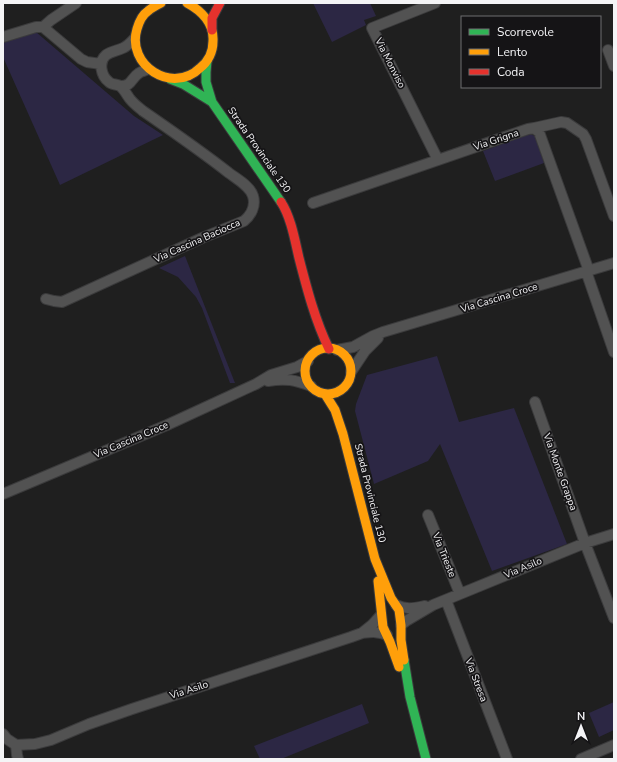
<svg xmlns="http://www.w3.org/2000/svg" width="617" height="762" font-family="'Nunito Sans',sans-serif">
  <rect width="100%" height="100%" fill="#1f1f1f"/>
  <path fill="#2c2744" d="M 313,3 L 370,3 L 376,16 L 364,20 L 366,25 L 332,42 Z
    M 36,32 L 134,116 L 163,135 L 60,185 L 3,57 L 3,43 Z
    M 530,134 L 535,136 L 544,163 L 495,181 L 483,151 Z
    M 185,256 L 235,383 L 230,383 L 202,308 L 196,297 L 178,277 L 159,268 Z
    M 437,356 L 459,422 L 514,408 L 567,544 L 492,571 L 440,444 L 428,461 L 374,484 L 355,411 L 356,404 L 367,375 Z
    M 614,702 L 614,730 L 599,737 L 589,713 Z
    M 362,704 L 369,723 L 281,759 L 260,759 L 254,746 Z"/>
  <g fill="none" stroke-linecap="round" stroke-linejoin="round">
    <g stroke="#3b3b3c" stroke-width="12">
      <path id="street" d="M 435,3 L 372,28 L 438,160
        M 43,27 L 81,59 L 87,62 L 101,64
        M 3,37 L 36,27 L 43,27 L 51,20 L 76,3
        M 608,50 L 614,66
        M 121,86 C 132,86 131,78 139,73 C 141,71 145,71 148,69
        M 534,128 L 561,122 L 567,123 L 583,134 L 586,139 L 614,216
        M 313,203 L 528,129 L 534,128 L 539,132 L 589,271
        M 586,271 L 614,352
        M 46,299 L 54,301 L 62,302 L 202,238 L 244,221 C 251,215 256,206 253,196 C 250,186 237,179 229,173 C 201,151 172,131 143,111 C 138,107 134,104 130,99 C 127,95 124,89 120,86 C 117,84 112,85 109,82 C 101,76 98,62 106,55 C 111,51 117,51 123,48 C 128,46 131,42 135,38
        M 337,350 L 353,347 L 373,336 L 383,332 L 614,263
        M 351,372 L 365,351 L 378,338
        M 268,381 C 286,378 295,380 311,386
        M 535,402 L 585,543 L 614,618
        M 3,494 L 167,425 L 256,384 L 271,375 L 297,367 L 308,361
        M 428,515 L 460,594
        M 446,600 L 507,759
        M 396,605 C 407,610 414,608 425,606
        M 381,615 L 372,625 L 362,633 C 371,632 378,631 387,635
        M 401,625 L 406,621 L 433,605 L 460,594 L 585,543 L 614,534
        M 3,734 L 7,739 L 16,745
        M 16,745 L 35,744 L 51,740 L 89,724 L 132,709 L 351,637 L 362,633
        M 16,745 L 17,755 L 18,759
        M 581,759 L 614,745"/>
    </g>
    <g stroke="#3b3b3c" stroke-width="11">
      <path id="fast" d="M 207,61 L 206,72 L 206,82 L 212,102 L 281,202
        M 170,79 L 183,84 L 212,102
        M 404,660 L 410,697 L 426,759"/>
    </g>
    <g stroke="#3b3b3c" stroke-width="11">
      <path id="slow" d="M 161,3 C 157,5 151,8 148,11 C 142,15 139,22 137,29 C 126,65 172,95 200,68 C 208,62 213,52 213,41 C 214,24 202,11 187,3
        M305 371a23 23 0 1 1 46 0a23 23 0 1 1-46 0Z
        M 325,394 L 335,410 L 343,434 L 375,559 L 391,598 L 399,610 L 401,625 L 401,640 L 404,660
        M 378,581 L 383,627 L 390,642 L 399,667"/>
    </g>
    <g stroke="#3b3b3c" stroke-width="11">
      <path id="jam" d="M 212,30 L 212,18 L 220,3
        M 281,202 C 291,217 295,241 299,258 C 307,289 315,320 329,349"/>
    </g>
    <use href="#street" stroke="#525252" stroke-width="10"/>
    <use href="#fast" stroke="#30b455" stroke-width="9"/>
    <use href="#slow" stroke="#ff9f0a" stroke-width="9"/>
    <use href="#jam" stroke="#e5322d" stroke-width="9"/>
  </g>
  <g text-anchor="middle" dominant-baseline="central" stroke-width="3.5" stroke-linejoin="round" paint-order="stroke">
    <g font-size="10" fill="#f4f4f6" stroke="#151416">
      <text transform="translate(390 63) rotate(63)">Via Monviso</text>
      <text transform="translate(496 140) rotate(-19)">Via Grigna</text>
      <text transform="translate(259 150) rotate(55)">Strada Provinciale 130</text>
      <text transform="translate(197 241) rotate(-24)">Via Cascina Baciocca</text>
      <text transform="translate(499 298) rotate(-17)">Via Cascina Croce</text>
      <text transform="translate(131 440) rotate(-23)">Via Cascina Croce</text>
      <text transform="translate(560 472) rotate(70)">Via Monte Grappa</text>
      <text transform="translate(370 493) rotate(76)">Strada Provinciale 130</text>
      <text transform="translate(444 555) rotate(68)">Via Trieste</text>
      <text transform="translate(523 568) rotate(-23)">Via Asilo</text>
      <text transform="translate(476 680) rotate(69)">Via Stresa</text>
      <text transform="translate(189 690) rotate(-18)">Via Asilo</text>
    </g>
  </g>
  <rect width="617" height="762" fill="none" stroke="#f4f4f6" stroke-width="8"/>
  <rect x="461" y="16" width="140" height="72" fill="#151416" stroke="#6e6e70"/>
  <rect x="469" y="29" width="20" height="6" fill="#30b455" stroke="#6e6e70"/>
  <text x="497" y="36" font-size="12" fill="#f4f4f6">Scorrevole</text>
  <rect x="469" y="49" width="20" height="6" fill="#ff9f0a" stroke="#6e6e70"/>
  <text x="497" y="56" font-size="12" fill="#f4f4f6">Lento</text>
  <rect x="469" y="69" width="20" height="6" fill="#e5322d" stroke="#6e6e70"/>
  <text x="497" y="76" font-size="12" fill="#f4f4f6">Coda</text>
  <g transform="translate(581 726)" stroke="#151416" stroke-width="3" paint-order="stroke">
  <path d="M0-3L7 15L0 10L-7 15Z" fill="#f4f4f6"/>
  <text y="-6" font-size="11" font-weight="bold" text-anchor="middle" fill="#f4f4f6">N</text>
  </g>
</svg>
